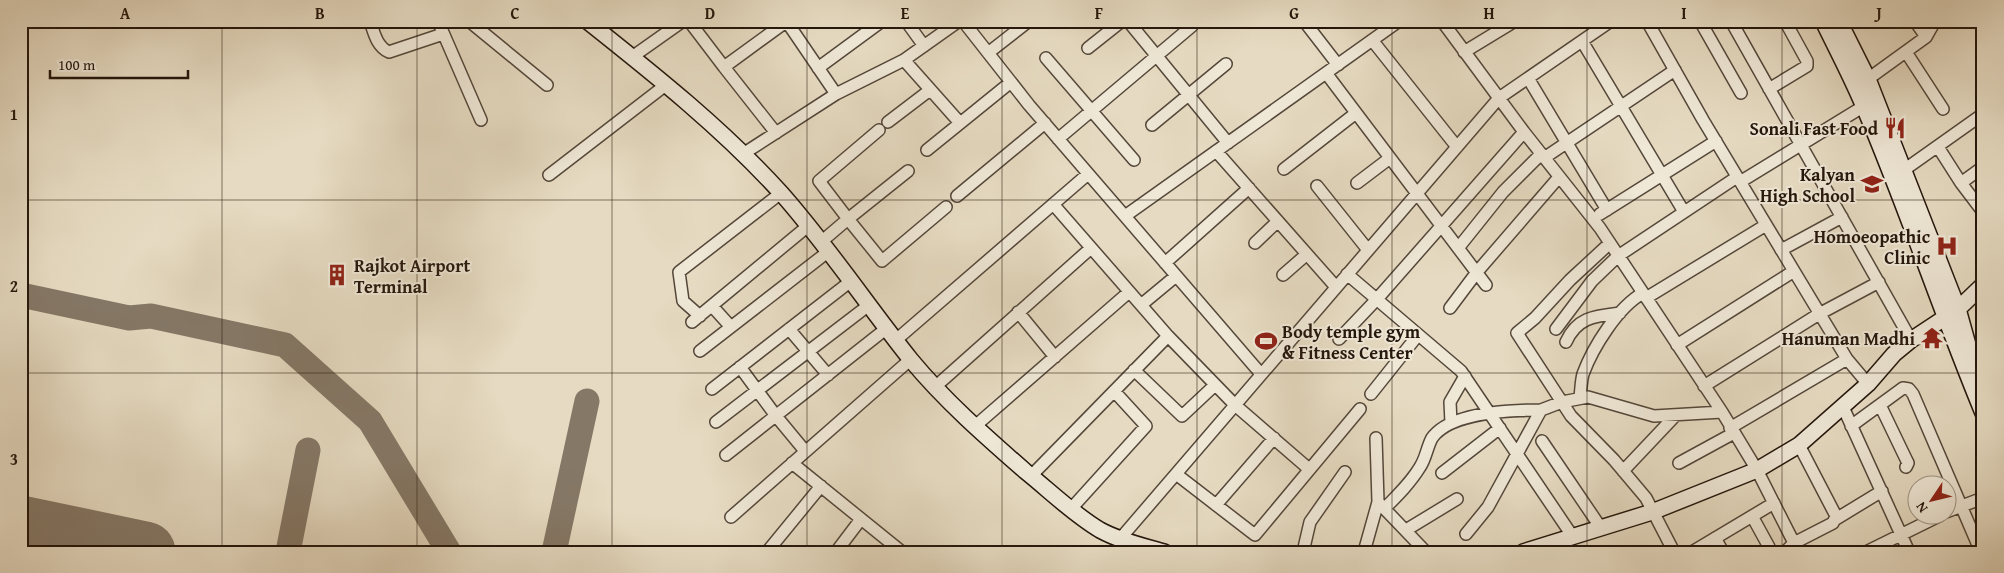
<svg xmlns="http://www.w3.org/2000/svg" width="2004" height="573" font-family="'Gentium Book Plus',serif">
  <rect width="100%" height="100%" fill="#e6dbc2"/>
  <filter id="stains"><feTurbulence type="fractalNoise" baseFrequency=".004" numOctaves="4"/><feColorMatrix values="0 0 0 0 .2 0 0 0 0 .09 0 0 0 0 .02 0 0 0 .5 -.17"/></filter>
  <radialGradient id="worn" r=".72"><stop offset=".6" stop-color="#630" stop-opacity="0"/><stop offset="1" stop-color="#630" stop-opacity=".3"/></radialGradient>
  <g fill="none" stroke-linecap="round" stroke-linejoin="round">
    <path stroke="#857867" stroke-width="25" d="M 21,295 L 129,318 L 151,316 L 285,345 L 370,421 L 449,552
      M 288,552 L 308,450
      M 554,552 L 587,401"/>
    <path stroke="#857867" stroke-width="61" d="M 21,526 L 145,552"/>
    <g stroke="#54473a" stroke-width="14">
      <path id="street" d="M 370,21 C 374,33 377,47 389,52 L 443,34
        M 438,21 L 481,120
        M 469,21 L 547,85
        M 689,21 L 724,67
        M 906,21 L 924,46
        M 963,21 L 1029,105 L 1261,374
        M 1128,21 L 1228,143
        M 1304,21 L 1338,65
        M 1442,21 L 1524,132 L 1600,228 L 1722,412 L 1757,470 L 1794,543 L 1785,552
        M 1647,21 L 1703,120 L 1847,359
        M 1700,21 L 1741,93
        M 1731,21 L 1911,340
        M 1915,21 L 1926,37
        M 787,22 L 836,94
        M 1372,40 L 1457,147
        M 1582,41 L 1684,212
        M 1088,48 L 1122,21
        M 1464,52 L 1515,21
        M 1906,52 L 1943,109
        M 988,53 L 1029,21
        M 632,57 L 683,21
        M 1046,58 L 1134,160
        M 904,60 L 960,123
        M 818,68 L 882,21
        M 1326,73 L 1486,285
        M 1528,78 L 1607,210
        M 1868,79 L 1926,37 L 1935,21
        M 1769,89 L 1807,66 L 1807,61 L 1785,21
        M 888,122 L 930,90
        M 1152,125 L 1226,64
        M 776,133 L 724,67 L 787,21
        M 1058,139 L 1192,26
        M 1938,147 L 1961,183 L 1983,167
        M 927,150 L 1011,82
        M 1216,151 L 1336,287
        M 743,154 L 836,94 L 904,60 L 959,21
        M 1544,158 L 1675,70
        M 1284,169 L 1356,113
        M 1904,170 L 1983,114
        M 908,171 L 848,219 L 882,261 L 946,207
        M 549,175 L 667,84
        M 1740,182 L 1869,103
        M 1357,183 L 1390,158
        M 1961,183 L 1983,212
        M 1317,186 L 1368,250
        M 957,196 L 1045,123
        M 1053,204 L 1168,336
        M 1600,214 L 1716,141
        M 1125,216 L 1399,21
        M 821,242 L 848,219 L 819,181 L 879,130
        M 1255,243 L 1278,221
        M 1610,243 L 1570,280 L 1535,318 L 1517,333 L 1571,416 L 1614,460 L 1646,498 L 1674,552
        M 1459,247 L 1503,192 L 1541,154
        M 1781,250 L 1842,217
        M 1165,263 L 1249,188
        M 1347,274 L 1461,371 L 1573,537
        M 1283,275 L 1307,254
        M 1646,298 L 1766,225
        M 1141,305 L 1176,276
        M 712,306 L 731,327
        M 1450,308 L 1477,272 L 1559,177
        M 1018,312 L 1055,357
        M 700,316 L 683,301 L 679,272 L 781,193
        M 692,322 L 808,226
        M 789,329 L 828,375
        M 1556,329 L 1592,281 L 1618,256 L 1737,177
        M 1339,339 L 1377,299 L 1524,132
        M 896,340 L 1088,174
        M 1566,342 C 1577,317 1595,316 1620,313
        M 1677,345 L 1794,271
        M 700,351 L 829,251
        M 1970,352 L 1983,346
        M 740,367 L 776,416 L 805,451
        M 1134,370 L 1182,416 L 1215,385
        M 1704,386 L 1819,314 L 1879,282
        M 935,387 L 1091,248
        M 712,389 L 851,281
        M 1371,394 L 1418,335
        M 1580,397 C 1581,390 1581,381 1583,374 C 1593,347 1618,307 1643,293
        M 1880,405 L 1906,459 L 1908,463 L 1906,467
        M 1843,407 L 1909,552
        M 1541,410 L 1562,402 L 1588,397 L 1654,416 L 1722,412
        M 716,422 L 869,305
        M 1451,423 L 1450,402 L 1465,376
        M 1851,426 L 1903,388 L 1909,389 L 1913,394 L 1981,552
        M 974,427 L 1129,292
        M 1730,428 L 1847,359 L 1868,384
        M 1376,438 L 1378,502 L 1426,552
        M 1542,441 L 1601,528
        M 726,455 L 887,328
        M 792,463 L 902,552
        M 1679,463 L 1734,433
        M 1623,471 L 1675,416
        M 1442,473 L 1500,428
        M 1176,474 L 1255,535 L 1360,409
        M 1031,476 L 1168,336 L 1235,405 L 1309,469
        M 1216,505 L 1274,438
        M 1385,508 C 1398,495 1411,482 1420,467 C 1426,458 1427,447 1432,438 C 1450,412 1512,410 1541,410 L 1488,507 L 1466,534
        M 1070,510 L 1146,426 L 1114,391
        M 1946,512 L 1983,498
        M 1752,516 L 1769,547
        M 731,517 L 911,359
        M 1836,519 L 1882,491
        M 1406,530 L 1457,499
        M 1715,538 L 1723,552
        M 1120,539 L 1499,98 L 1611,21
        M 1794,543 L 1833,523 L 1836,516 L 1799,445
        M 767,552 L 821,486
        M 836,552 L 861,519
        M 1303,552 L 1310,522 L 1345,472
        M 1364,552 L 1378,502
        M 1692,552 L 1774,503
        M 1866,552 L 1939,516"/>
    </g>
    <g stroke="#24160c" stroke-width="18">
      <path id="secondary" d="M 587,21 C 655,75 723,129 781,193 C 828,246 867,305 911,360 C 945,401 985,436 1025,471 C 1050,491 1073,514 1100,530 C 1120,541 1143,546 1164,552
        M 1823,21 C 1837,50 1852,78 1864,107 C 1907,208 1941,312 1983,413
        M 1839,21 L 1868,79 L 1958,309 L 1970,352 L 1983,381
        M 1523,552 L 1652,512 L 1757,470 L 1799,445 L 1868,384 L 1894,354 L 1911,340 L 1958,309 L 1983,285"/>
    </g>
    <use href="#street" stroke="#efe8d7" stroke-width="11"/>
    <use href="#secondary" stroke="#efe8d7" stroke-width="15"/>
  </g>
  <path fill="none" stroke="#24160c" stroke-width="1" stroke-opacity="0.55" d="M 222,21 L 222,552M 417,21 L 417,552M 612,21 L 612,552M 807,21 L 807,552M 1002,21 L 1002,552M 1197,21 L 1197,552M 1392,21 L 1392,552M 1587,21 L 1587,552M 1782,21 L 1782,552M 21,200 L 1983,200M 21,373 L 1983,373"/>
  <defs>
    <g id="restaurant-bare" transform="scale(1.725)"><path d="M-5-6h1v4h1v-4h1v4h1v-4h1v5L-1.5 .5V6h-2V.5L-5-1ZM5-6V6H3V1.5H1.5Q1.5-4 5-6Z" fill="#8f2418" stroke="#efe8d7" stroke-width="2.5" paint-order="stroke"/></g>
    <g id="school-bare" transform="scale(1.725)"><path d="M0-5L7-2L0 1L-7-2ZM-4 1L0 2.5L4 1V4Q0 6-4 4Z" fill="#8f2418" stroke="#efe8d7" stroke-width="2.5" paint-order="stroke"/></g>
    <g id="hospital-bare" transform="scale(1.725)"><path d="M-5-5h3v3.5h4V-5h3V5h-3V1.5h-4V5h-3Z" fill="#8f2418" stroke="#efe8d7" stroke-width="2.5" paint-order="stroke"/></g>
    <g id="building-bare" transform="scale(1.725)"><path d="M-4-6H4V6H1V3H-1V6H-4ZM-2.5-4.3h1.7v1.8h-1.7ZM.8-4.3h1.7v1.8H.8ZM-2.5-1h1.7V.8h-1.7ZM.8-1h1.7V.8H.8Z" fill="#8f2418" stroke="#efe8d7" stroke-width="2.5" paint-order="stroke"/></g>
    <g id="temple-bare" transform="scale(1.725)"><path d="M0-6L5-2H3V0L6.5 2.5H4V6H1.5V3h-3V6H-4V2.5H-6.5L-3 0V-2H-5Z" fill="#8f2418" stroke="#efe8d7" stroke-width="2.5" paint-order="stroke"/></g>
    <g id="stadium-bare" transform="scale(1.725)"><path d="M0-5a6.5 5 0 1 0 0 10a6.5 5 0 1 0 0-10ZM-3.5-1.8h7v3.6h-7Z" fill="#8f2418" stroke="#efe8d7" stroke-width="2.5" paint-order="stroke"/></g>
  </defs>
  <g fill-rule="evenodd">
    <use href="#restaurant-bare" x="1895" y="128"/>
    <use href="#school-bare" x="1872" y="184"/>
    <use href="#hospital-bare" x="1947" y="246"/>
    <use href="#building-bare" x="337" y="275"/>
    <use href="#temple-bare" x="1932" y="338"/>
    <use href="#stadium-bare" x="1266" y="341"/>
  </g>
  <g text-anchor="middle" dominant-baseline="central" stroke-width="4" stroke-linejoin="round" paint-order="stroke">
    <g font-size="18" font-weight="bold" fill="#24160c" stroke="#efe8d7" text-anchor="end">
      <text x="1878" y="128">Sonali Fast Food</text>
      <text x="1855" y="174">Kalyan<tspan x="1855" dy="21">High School</tspan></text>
      <text x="1930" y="236">Homoeopathic<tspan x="1930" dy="21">Clinic</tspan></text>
      <text x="354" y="265" text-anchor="start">Rajkot Airport<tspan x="354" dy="21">Terminal</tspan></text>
      <text x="1282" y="331" text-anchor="start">Body temple gym<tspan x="1282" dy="21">&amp; Fitness Center</tspan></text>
      <text x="1915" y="338">Hanuman Madhi</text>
    </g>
  </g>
  <rect width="2004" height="573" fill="none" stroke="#e6dbc2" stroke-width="55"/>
  <g transform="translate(1932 500) rotate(235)"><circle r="24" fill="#efe8d7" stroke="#9e9486"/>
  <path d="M0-4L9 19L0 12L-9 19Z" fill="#8f2418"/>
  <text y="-8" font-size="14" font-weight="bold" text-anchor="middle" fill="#24160c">N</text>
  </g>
  <path d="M50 70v8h138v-8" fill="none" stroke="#24160c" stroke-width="2.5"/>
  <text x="58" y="70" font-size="15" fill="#24160c" stroke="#efe8d7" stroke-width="4" paint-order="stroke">100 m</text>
  <rect x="28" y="28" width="1948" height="518" fill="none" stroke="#24160c" stroke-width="2"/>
  <g font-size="16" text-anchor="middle" font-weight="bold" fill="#24160c">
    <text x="125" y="19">A</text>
    <text x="320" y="19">B</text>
    <text x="515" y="19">C</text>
    <text x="710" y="19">D</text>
    <text x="905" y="19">E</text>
    <text x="1099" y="19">F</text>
    <text x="1294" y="19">G</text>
    <text x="1489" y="19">H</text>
    <text x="1684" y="19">I</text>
    <text x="1879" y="19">J</text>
    <text x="14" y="120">1</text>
    <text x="14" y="292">2</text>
    <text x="14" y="465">3</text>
  </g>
  <rect width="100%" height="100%" filter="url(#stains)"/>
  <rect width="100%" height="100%" fill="url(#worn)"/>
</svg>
